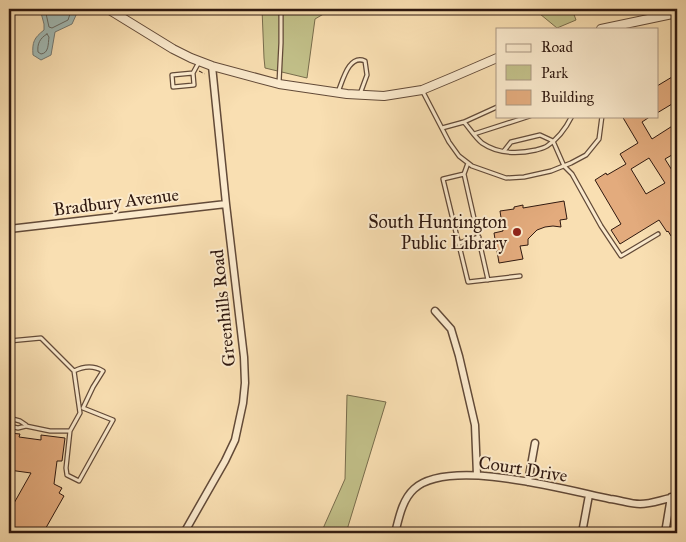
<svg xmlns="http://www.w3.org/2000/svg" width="686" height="542" font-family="'IM FELL Great Primer',serif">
  <rect width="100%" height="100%" fill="#f9dfb2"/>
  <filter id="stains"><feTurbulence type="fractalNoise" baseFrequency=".004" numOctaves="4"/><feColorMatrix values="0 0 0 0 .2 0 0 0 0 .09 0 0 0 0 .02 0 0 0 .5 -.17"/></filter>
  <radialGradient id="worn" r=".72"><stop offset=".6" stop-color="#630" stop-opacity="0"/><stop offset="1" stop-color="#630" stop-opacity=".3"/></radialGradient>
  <path fill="#c2c089" stroke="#786c4c" d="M 262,9 L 332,9 L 315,19 L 307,78 L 265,68 L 264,58 Z
    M 537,9 L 572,9 L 576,20 L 557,28 L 540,14 Z
    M 347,395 L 386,402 L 346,533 L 321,533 L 345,479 Z"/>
  <path fill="#a1bab5" stroke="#737973" d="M 40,9 L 72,9 L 77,13 L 72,24 L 55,32 L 51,55 L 41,60 L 33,55 C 32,42 34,38 44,30 L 44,24 Z"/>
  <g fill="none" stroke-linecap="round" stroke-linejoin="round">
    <path stroke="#686962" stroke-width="1" d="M 45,9 L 49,27 L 52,28 L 68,20 L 70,14 L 69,9
      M 47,34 L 49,37 C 48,44 49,53 41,54 L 38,52 C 37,44 40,38 47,34 Z"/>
  </g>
  <path fill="#e3ab7d" stroke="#2f180f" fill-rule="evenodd" d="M 677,74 L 677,101 L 657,113 L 657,86 Z
    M 622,116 L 651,116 L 642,122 L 652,139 L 677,123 L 677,152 L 665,159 L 675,175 L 677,173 L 677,232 L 671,236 L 668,231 L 667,232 L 659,220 L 620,244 L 611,230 L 621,224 L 595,180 L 606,173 L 607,175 L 626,164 L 620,154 L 638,143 ZM 649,158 L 665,183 L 646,194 L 631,169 Z
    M 564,201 L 567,219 L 560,220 L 561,227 L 553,226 L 545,227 L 537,230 L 528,239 L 528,245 L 520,246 L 523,259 L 499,263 L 494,233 L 503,231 L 500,211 L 514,209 L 514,207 L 523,205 L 523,208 Z
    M 9,433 L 20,434 L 19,437 L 41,440 L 41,435 L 65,438 L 62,461 L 57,461 L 54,484 L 62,488 L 59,493 L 64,496 L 43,533 L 9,533 L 9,512 L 31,473 L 9,470 Z"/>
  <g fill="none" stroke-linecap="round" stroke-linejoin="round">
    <g stroke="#624a38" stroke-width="5.5">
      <path id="service" d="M 193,73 L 172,75 L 173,87 L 194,85 L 193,73 L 199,62
        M 279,83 L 281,43 L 281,9
        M 422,90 L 449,142 L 459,156 L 472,166 L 506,178 L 524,177 L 551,171 L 571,163 L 586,155 L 599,139 L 602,116
        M 338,92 C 343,80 349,54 365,61 L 367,75 L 360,94
        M 464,122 C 470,129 475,137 482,143 C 498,154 518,154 536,150 C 539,149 544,148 547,146 C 558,139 566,128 572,116
        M 442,128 L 464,122 L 497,107
        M 474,134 L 530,116
        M 504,151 L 511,142 L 540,135 L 553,141 L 564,166 L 572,174 L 601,226 L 621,256 L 658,234
        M 468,163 L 464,174 L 443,179 L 468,282 L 520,276
        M 464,174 L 488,280
        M 459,243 L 479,237
        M 9,341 L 41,338 L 74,371 L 80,413 L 70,431
        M 9,418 L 20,421 L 26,425
        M 9,426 L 18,428 L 26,426 L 50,431 L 70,431 L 66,468 L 67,475 L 79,481 L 113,420 L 83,408 L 93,387 L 103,371 C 93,365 84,366 74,371"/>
    </g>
    <g stroke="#624a38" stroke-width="9">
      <path id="minor" d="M 9,229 L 226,204
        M 435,311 L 451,329 L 459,356 L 475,425 L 477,475
        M 528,482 L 535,443
        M 184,533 L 225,461 L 235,440 L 243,403 L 245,383 L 244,357 L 226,204 L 212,66
        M 395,533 C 399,518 402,500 414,489 C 449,457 566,490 610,499 C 620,500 630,504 640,504 C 653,504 665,498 677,497
        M 582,533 L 589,495
        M 665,533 L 671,497"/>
    </g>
    <g stroke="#624a38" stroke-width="10">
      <path id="tertiary" d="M 108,9 L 173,49 L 191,58 L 212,66 L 279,84 L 347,94 L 384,96 L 422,90 L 453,77 L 497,58
        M 601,29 L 677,13"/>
    </g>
    <path stroke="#2f180f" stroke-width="1" stroke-dasharray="4 2.5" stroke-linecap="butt" d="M 199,71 L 205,74"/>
    <use href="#service" stroke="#fbeacd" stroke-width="3"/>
    <use href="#minor" stroke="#fbeacd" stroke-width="6"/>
    <use href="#tertiary" stroke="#fbeacd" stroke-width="8"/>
  </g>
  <circle fill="#8f2418" stroke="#fbeacd" stroke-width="2" cx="517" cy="232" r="5"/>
  <g text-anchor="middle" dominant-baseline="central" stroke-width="4" stroke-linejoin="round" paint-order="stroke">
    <g font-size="18" fill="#2f180f" stroke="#fbeacd">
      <text transform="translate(116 202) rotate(-7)">Bradbury Avenue</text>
      <text transform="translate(223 308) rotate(-96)">Greenhills Road</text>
      <text transform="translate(523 469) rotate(9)">Court Drive</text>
    </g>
    <g font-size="18" fill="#2f180f" stroke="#fbeacd" text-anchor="end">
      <text x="507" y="222">South Huntington<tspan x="507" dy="21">Public Library</tspan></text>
    </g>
  </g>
  <rect width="686" height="542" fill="none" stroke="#f9dfb2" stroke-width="30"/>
  <rect x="10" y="10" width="666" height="522" fill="none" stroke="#2f180f" stroke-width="2.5"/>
  <rect x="15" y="15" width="656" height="512" fill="none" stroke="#2f180f"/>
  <rect x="496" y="28" width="162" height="90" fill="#fbeacd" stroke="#a99681"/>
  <rect x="506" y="44" width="25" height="8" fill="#fbeacd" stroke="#a99681"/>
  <text x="541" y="52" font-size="15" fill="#2f180f">Road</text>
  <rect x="506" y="65" width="25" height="15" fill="#c2c089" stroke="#a99681"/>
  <text x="541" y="78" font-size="15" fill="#2f180f">Park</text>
  <rect x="506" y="90" width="25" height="15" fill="#e3ab7d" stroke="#a99681"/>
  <text x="541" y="102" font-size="15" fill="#2f180f">Building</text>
  <rect width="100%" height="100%" filter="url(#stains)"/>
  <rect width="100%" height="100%" fill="url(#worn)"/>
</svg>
